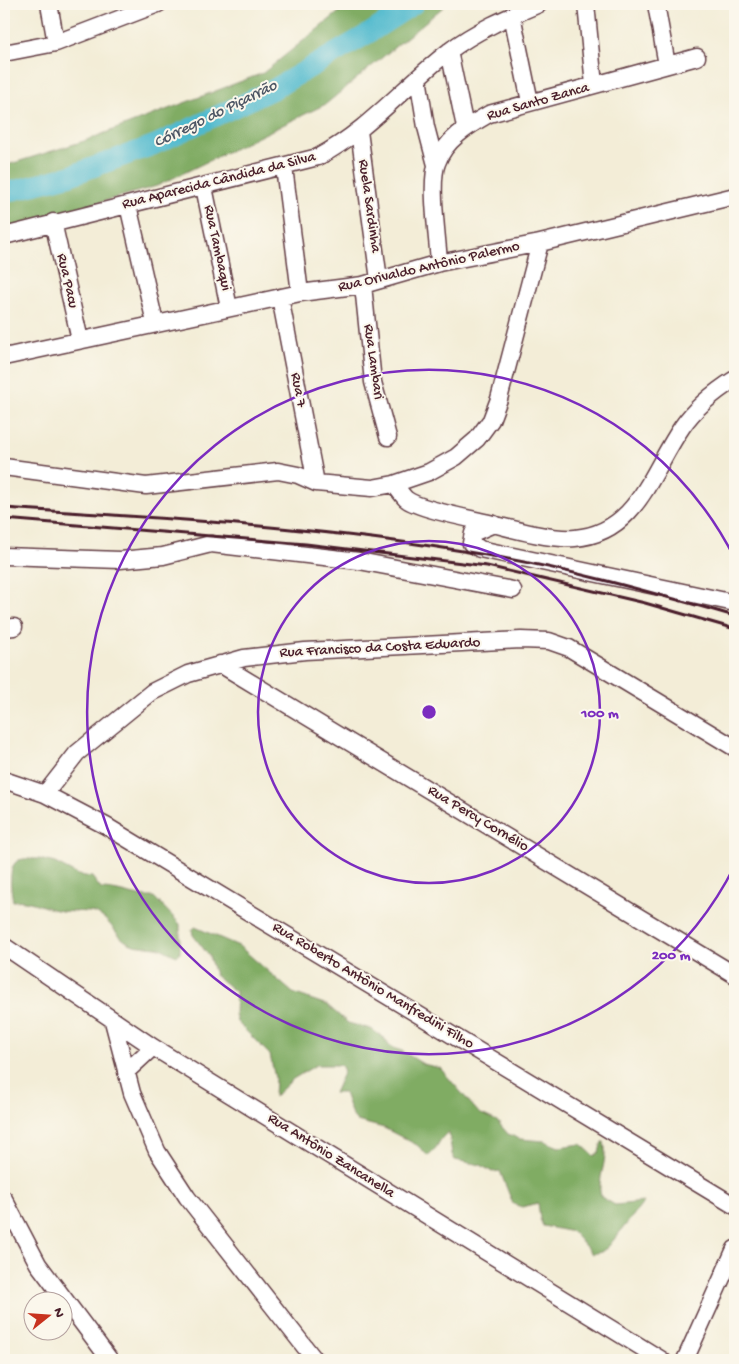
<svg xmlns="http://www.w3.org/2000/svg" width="739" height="1364" font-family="'Gochi Hand',sans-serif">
  <rect width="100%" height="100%" fill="#fbf7ec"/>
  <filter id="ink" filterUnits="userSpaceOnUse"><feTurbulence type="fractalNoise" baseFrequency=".02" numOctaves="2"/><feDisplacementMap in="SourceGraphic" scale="10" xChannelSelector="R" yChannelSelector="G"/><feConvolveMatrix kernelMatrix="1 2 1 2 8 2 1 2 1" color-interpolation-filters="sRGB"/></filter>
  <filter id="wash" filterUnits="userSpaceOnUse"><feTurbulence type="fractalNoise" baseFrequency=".0096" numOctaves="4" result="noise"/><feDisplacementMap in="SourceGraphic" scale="20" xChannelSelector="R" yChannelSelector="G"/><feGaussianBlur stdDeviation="1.12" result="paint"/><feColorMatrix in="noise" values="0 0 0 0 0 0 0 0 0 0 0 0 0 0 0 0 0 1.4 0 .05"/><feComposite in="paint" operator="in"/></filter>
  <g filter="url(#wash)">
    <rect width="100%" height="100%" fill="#f3edd7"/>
    <path fill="#80ac64" stroke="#656648" d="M 349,4 L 447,4 L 326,104 L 157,186 L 4,230 L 4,166 L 84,141 L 263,73 Z
      M 39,859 L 55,863 L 78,875 L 92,877 L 101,889 C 120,889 136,898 154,897 L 180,924 L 180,953 L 177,956 C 171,954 165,950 160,948 C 150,945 139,948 129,943 C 116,937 112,922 99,915 C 89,909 72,913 61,911 C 45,909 29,898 13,901 C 11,891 7,865 19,860 C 24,858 33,859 39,859 Z
      M 195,927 L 239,946 L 293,993 L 327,1005 L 348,1023 L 371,1029 L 384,1038 L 390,1047 L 402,1051 L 423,1064 L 440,1068 L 479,1113 L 497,1121 L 508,1134 L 520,1139 L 544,1141 L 559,1147 L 581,1144 L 594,1156 L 599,1152 L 602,1142 L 604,1142 C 609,1161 596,1179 601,1197 L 615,1205 L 644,1202 L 608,1247 L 601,1252 L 592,1254 L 573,1232 L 543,1226 L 540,1219 L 538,1203 L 522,1207 L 513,1204 L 500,1171 L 492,1172 L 481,1165 L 455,1160 L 452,1154 L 449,1132 C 438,1138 438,1150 428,1156 L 417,1145 L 384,1128 L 357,1121 L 352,1115 L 344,1093 L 334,1093 L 344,1071 L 341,1065 L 316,1065 L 293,1079 L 274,1097 L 275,1078 L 270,1055 L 237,1022 L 235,1014 L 236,992 L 215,975 L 209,956 L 193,935 L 192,930 Z"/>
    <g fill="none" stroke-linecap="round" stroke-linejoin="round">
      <path stroke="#4fb9cd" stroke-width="20" d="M 4,193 L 69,176 L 154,145 L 272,90 L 371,32 L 414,4"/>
    </g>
  </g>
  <g filter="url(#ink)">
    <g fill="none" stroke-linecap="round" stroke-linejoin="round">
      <g stroke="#633e45" stroke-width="19">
        <path id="minor" d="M 49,4 L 56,43
          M 586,4 L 594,85
          M 656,4 L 667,65
          M 512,15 L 530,102
          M 449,51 L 465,127
          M 4,53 L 56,43 L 158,4
          M 418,78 L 426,127 L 436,165
          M 359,131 L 379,280
          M 284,167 L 300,293
          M 204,187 L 229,308
          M 128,205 L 155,323
          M 53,222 L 80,340
          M 4,236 L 318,157 C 368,131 404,86 448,52 C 475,31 508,17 539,4
          M 439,263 C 438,240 429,183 437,163 C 445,140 468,126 489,114 L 697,57
          M 363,285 L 373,382 L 388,437
          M 280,297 L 316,483
          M 4,357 L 300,293 L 363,285 L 439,263 L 540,243 L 735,196
          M 4,467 L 146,486 L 278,471 L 298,475 L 316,483 L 372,488 L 394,484 L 429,472 L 456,457 L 477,439 L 491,420 L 499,399 L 540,243
          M 394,484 C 398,489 402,495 406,499 C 418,509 472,519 489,523 C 512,529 552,540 575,538 C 637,533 651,472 682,427 C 695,408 716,391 735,379
          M 494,524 L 473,533 L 471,543 L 480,549 L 735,603
          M 4,556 L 120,560 L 163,556 L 211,544 L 359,561 L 513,590
          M 4,628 L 14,627
          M 220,664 L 735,975
          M 4,780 L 45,794 L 106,826 L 735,1206
          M 45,794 L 77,753 L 152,692 L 188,674 L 244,658 L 305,651 L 521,640 L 549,641 L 569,648 L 735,748
          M 4,946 L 153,1047 L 662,1360
          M 113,1021 L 132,1093 L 157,1151 L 187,1197 L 315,1360
          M 126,1072 L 153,1047
          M 4,1199 L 38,1264 L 110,1360
          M 685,1360 L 735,1249"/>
      </g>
      <use href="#minor" stroke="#fff" stroke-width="16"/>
      <path stroke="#4a1f2b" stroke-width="3" d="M 4,508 C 164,518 327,527 486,555 C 570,569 653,593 735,616
        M 4,519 L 306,544 L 487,566 L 645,603 L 735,629"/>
    </g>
  </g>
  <g fill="none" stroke="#7b2cbf" stroke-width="2.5">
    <circle cx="429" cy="712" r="171"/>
    <path d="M735 865A342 342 0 1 1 735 559"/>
  </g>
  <g text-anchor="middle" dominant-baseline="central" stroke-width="4" stroke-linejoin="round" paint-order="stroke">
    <g font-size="15" fill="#4a1f2b" stroke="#fbf7ec">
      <text transform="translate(538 102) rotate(-16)">Rua Santo Zanca</text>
      <text transform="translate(219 181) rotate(-14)">Rua Aparecida Cândida da Silva</text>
      <text transform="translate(369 206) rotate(82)">Ruela Sardinha</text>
      <text transform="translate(217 248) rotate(78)">Rua Tambaqui</text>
      <text transform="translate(429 267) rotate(-13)">Rua Orivaldo Antônio Palermo</text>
      <text transform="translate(67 281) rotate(77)">Rua Pacu</text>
      <text transform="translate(373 362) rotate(82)">Rua Lambari</text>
      <text transform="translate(298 390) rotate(79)">Rua 7</text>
      <text transform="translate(380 648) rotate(-3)">Rua Francisco da Costa Eduardo</text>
      <text transform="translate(478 819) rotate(31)">Rua Percy Cornélio</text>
      <text transform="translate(373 986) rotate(31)">Rua Roberto Antônio Manfredini Filho</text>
      <text transform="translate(331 1156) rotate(32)">Rua Antônio Zancanella</text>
    </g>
    <g font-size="16" font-style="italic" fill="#4c5564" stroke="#fbf7ec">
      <text transform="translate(216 115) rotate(-26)">Córrego do Piçarrão</text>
    </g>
  </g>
  <circle cx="429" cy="712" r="8" fill="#7b2cbf" stroke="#fbf7ec" stroke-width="2.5"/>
  <g font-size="15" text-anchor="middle" font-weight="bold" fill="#7b2cbf" stroke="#fbf7ec" stroke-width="4" stroke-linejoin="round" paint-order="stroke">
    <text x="600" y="717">100 m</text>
    <text x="671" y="959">200 m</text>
  </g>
  <rect width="739" height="1364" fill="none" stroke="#fbf7ec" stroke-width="20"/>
  <g transform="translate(48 1316) rotate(73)"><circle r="24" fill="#fbf7ec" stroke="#b4a19f"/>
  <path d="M0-4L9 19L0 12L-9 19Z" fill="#c8321e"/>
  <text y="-8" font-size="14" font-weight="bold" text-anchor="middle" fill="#4a1f2b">N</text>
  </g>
</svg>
